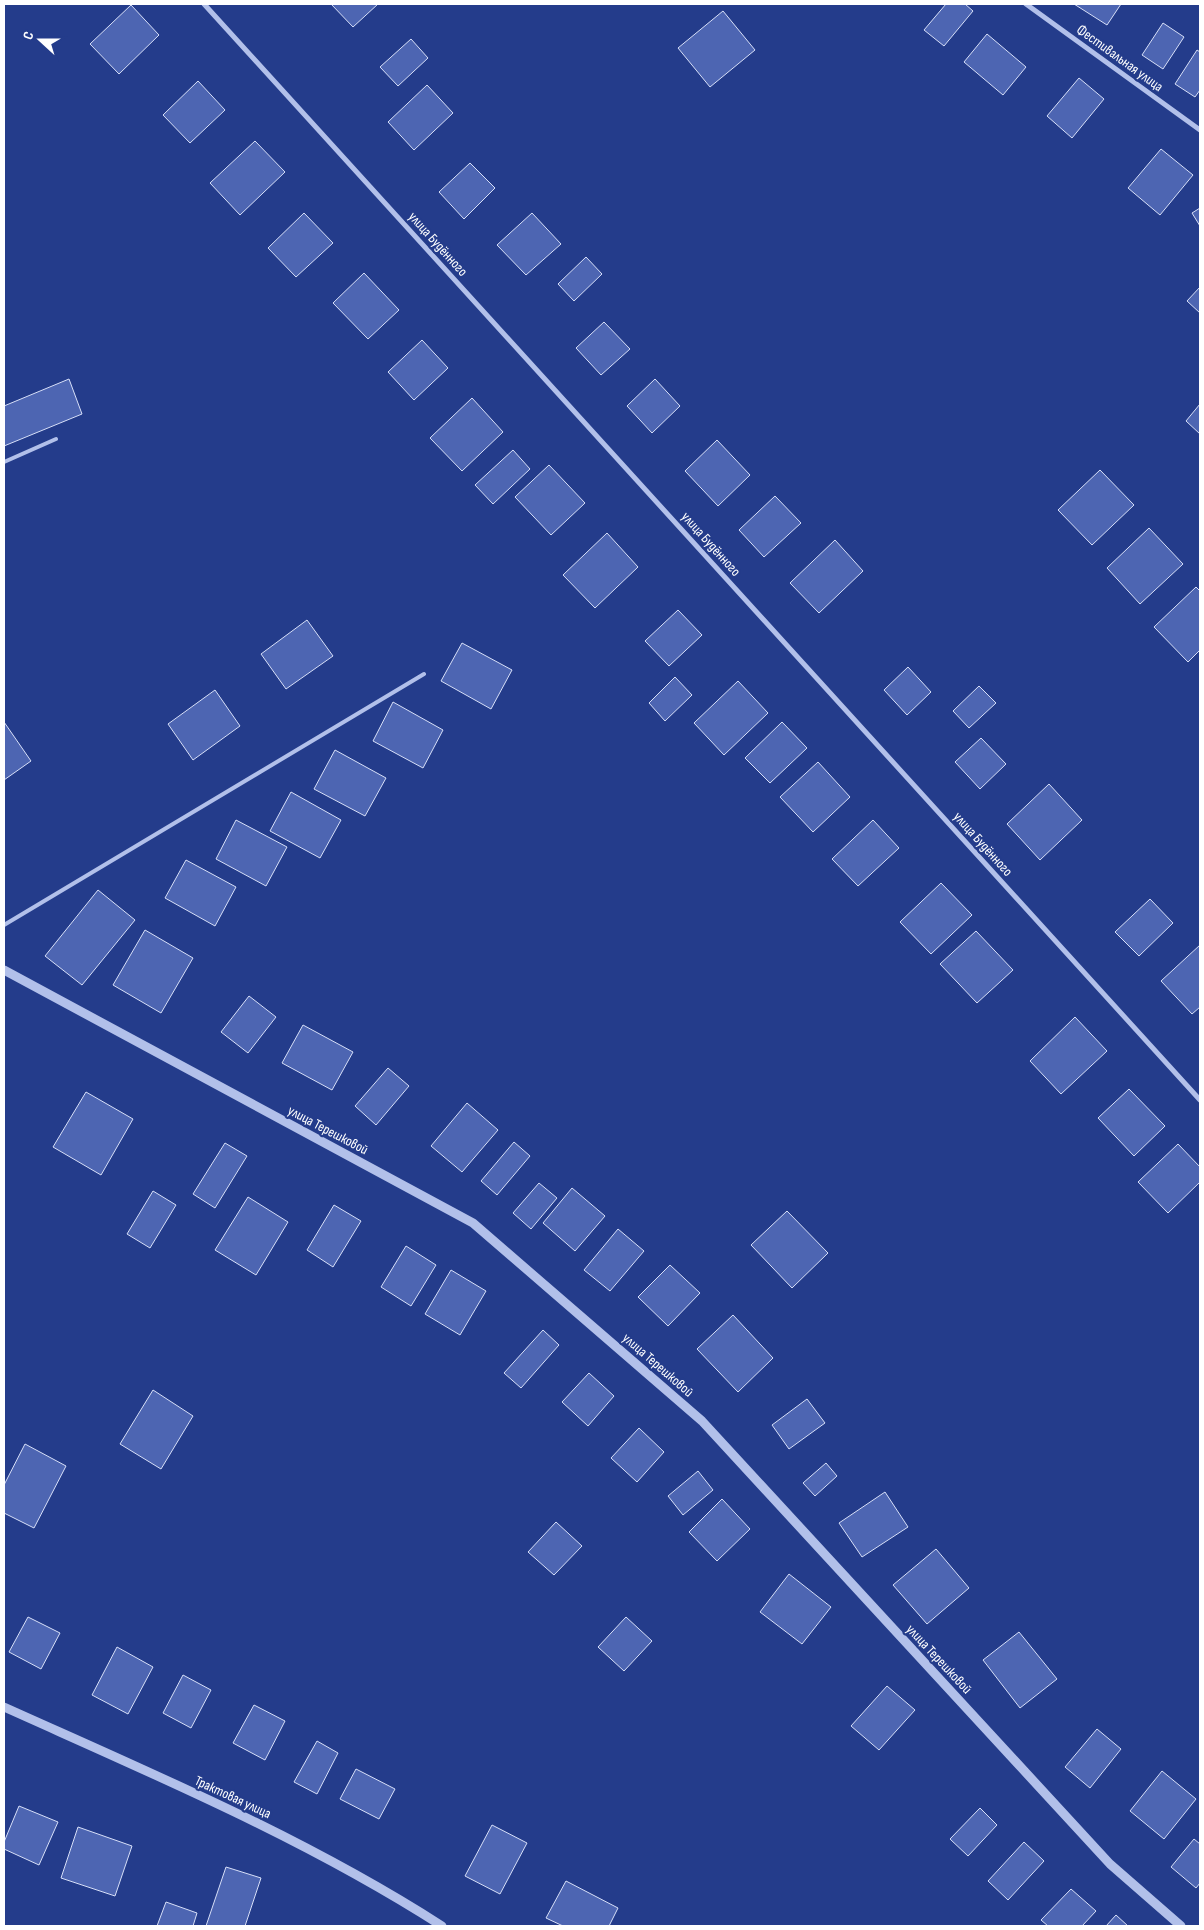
<svg xmlns="http://www.w3.org/2000/svg" width="1204" height="1930" font-family="'Sofia Sans Condensed',sans-serif">
  <rect width="100%" height="100%" fill="#243c8b"/>
  <path fill="#4d65b2" stroke="#d7dff8" d="M 331,4 L 378,4 L 353,27 Z
    M 946,4 L 965,4 L 973,11 L 944,46 L 924,30 Z
    M 1074,4 L 1121,4 L 1107,25 Z
    M 131,5 L 159,35 L 119,74 L 90,44 Z
    M 723,11 L 755,50 L 710,87 L 678,48 Z
    M 1163,23 L 1184,37 L 1163,69 L 1142,55 Z
    M 987,34 L 1026,67 L 1003,95 L 964,62 Z
    M 411,39 L 428,58 L 398,86 L 380,67 Z
    M 1197,50 L 1200,52 L 1200,90 L 1195,97 L 1175,84 Z
    M 1079,78 L 1104,99 L 1072,138 L 1047,116 Z
    M 198,81 L 225,110 L 190,143 L 163,115 Z
    M 427,85 L 453,113 L 414,150 L 388,122 Z
    M 255,141 L 285,172 L 240,215 L 210,183 Z
    M 1161,149 L 1193,175 L 1160,215 L 1128,188 Z
    M 470,163 L 495,188 L 464,219 L 439,192 Z
    M 1200,208 L 1200,226 L 1192,213 Z
    M 304,213 L 333,243 L 296,277 L 268,248 Z
    M 532,213 L 561,244 L 526,275 L 497,245 Z
    M 586,257 L 602,274 L 574,301 L 558,284 Z
    M 364,273 L 399,310 L 368,339 L 333,303 Z
    M 1200,287 L 1200,313 L 1187,301 Z
    M 604,322 L 630,349 L 601,375 L 576,348 Z
    M 422,340 L 448,368 L 414,400 L 388,372 Z
    M 69,379 L 82,414 L 4,446 L 4,406 Z
    M 655,379 L 680,406 L 652,433 L 627,406 Z
    M 472,398 L 503,432 L 462,471 L 430,438 Z
    M 1200,404 L 1200,434 L 1186,421 Z
    M 717,440 L 750,475 L 718,506 L 685,471 Z
    M 513,450 L 530,469 L 493,504 L 475,485 Z
    M 549,465 L 585,503 L 551,535 L 515,497 Z
    M 1100,470 L 1134,505 L 1092,545 L 1058,510 Z
    M 775,496 L 801,523 L 764,557 L 739,530 Z
    M 1149,528 L 1183,564 L 1140,604 L 1107,568 Z
    M 607,533 L 638,567 L 595,608 L 563,575 Z
    M 835,540 L 863,571 L 819,613 L 790,583 Z
    M 1196,587 L 1200,591 L 1200,650 L 1188,662 L 1154,627 Z
    M 678,610 L 702,635 L 669,666 L 645,641 Z
    M 307,620 L 333,656 L 286,689 L 261,654 Z
    M 462,643 L 512,670 L 491,709 L 441,681 Z
    M 908,667 L 931,692 L 907,715 L 884,690 Z
    M 675,677 L 692,695 L 665,721 L 649,703 Z
    M 738,681 L 768,713 L 724,755 L 694,723 Z
    M 979,686 L 996,703 L 969,728 L 953,711 Z
    M 215,690 L 240,726 L 193,760 L 168,724 Z
    M 393,702 L 443,730 L 423,768 L 373,741 Z
    M 4,722 L 31,761 L 4,780 Z
    M 782,722 L 807,748 L 770,783 L 745,758 Z
    M 981,738 L 1006,764 L 980,789 L 955,762 Z
    M 335,750 L 386,778 L 365,816 L 314,789 Z
    M 818,762 L 850,797 L 813,832 L 780,797 Z
    M 1049,784 L 1082,820 L 1040,860 L 1007,824 Z
    M 291,792 L 341,820 L 320,858 L 270,831 Z
    M 236,820 L 287,847 L 266,886 L 216,859 Z
    M 873,820 L 899,848 L 858,886 L 832,859 Z
    M 186,860 L 236,887 L 215,926 L 165,898 Z
    M 941,883 L 972,915 L 931,954 L 900,922 Z
    M 98,890 L 135,920 L 82,985 L 45,956 Z
    M 1150,899 L 1173,923 L 1139,956 L 1115,932 Z
    M 145,930 L 193,958 L 161,1013 L 113,985 Z
    M 976,931 L 1013,970 L 977,1003 L 940,964 Z
    M 1200,945 L 1200,1007 L 1192,1014 L 1161,981 Z
    M 249,996 L 276,1017 L 248,1053 L 221,1032 Z
    M 1075,1017 L 1107,1051 L 1061,1094 L 1030,1061 Z
    M 303,1025 L 353,1052 L 332,1090 L 282,1063 Z
    M 388,1068 L 409,1086 L 376,1125 L 355,1106 Z
    M 1129,1089 L 1165,1126 L 1134,1156 L 1098,1118 Z
    M 86,1092 L 133,1119 L 101,1175 L 53,1147 Z
    M 467,1103 L 498,1130 L 462,1172 L 431,1146 Z
    M 514,1142 L 530,1156 L 497,1195 L 481,1181 Z
    M 225,1143 L 247,1156 L 215,1208 L 193,1194 Z
    M 1178,1144 L 1200,1167 L 1200,1182 L 1168,1213 L 1138,1182 Z
    M 539,1183 L 557,1198 L 531,1229 L 513,1213 Z
    M 572,1188 L 605,1216 L 575,1251 L 543,1223 Z
    M 153,1191 L 176,1205 L 150,1248 L 127,1234 Z
    M 248,1197 L 288,1222 L 256,1275 L 215,1250 Z
    M 334,1205 L 361,1221 L 333,1267 L 307,1250 Z
    M 787,1211 L 828,1253 L 792,1288 L 751,1245 Z
    M 618,1229 L 644,1251 L 610,1291 L 584,1270 Z
    M 406,1246 L 436,1265 L 411,1306 L 381,1287 Z
    M 670,1265 L 700,1293 L 668,1326 L 638,1297 Z
    M 451,1270 L 486,1291 L 460,1335 L 425,1314 Z
    M 733,1315 L 773,1358 L 738,1392 L 697,1349 Z
    M 543,1330 L 559,1345 L 521,1388 L 504,1373 Z
    M 589,1373 L 614,1396 L 588,1426 L 562,1402 Z
    M 153,1390 L 193,1416 L 161,1469 L 120,1444 Z
    M 807,1399 L 825,1423 L 789,1449 L 772,1425 Z
    M 639,1428 L 664,1452 L 637,1482 L 611,1458 Z
    M 25,1444 L 66,1466 L 34,1528 L 4,1513 L 4,1485 Z
    M 826,1463 L 837,1476 L 815,1496 L 803,1483 Z
    M 698,1471 L 713,1490 L 683,1515 L 668,1496 Z
    M 885,1492 L 908,1527 L 862,1557 L 839,1523 Z
    M 722,1499 L 750,1529 L 717,1561 L 689,1532 Z
    M 556,1522 L 582,1546 L 554,1575 L 528,1552 Z
    M 936,1549 L 969,1588 L 927,1624 L 893,1585 Z
    M 789,1574 L 831,1607 L 802,1644 L 760,1612 Z
    M 28,1617 L 60,1633 L 41,1669 L 9,1652 Z
    M 626,1617 L 652,1641 L 624,1671 L 598,1647 Z
    M 1019,1632 L 1057,1679 L 1020,1708 L 983,1660 Z
    M 117,1647 L 153,1667 L 128,1714 L 92,1695 Z
    M 183,1675 L 211,1690 L 191,1728 L 163,1713 Z
    M 887,1686 L 915,1710 L 879,1750 L 851,1726 Z
    M 254,1705 L 285,1721 L 265,1760 L 233,1743 Z
    M 1097,1729 L 1121,1749 L 1090,1788 L 1065,1767 Z
    M 317,1741 L 338,1753 L 317,1794 L 294,1782 Z
    M 356,1769 L 395,1789 L 379,1819 L 340,1799 Z
    M 1162,1771 L 1196,1799 L 1164,1839 L 1130,1811 Z
    M 19,1806 L 58,1822 L 39,1865 L 4,1849 L 4,1842 Z
    M 980,1808 L 997,1825 L 968,1856 L 950,1839 Z
    M 492,1825 L 527,1843 L 500,1894 L 465,1876 Z
    M 78,1827 L 132,1846 L 115,1896 L 61,1878 Z
    M 1194,1839 L 1200,1844 L 1200,1883 L 1196,1888 L 1171,1867 Z
    M 1024,1842 L 1044,1861 L 1008,1900 L 988,1881 Z
    M 226,1867 L 261,1878 L 245,1926 L 206,1926 Z
    M 566,1881 L 618,1908 L 609,1926 L 563,1926 L 546,1918 Z
    M 1071,1889 L 1096,1911 L 1082,1926 L 1048,1926 L 1041,1920 Z
    M 166,1902 L 197,1913 L 193,1926 L 157,1926 Z
    M 1116,1915 L 1128,1926 L 1106,1926 Z"/>
  <g fill="none" stroke-linecap="round" stroke-linejoin="round">
    <path stroke="#b2c0ea" stroke-width="4" d="M 4,462 L 56,439
      M 4,925 L 424,674"/>
    <path stroke="#b2c0ea" stroke-width="5" d="M 204,4 L 1200,1100
      M 1026,4 L 1200,130"/>
    <path stroke="#b2c0ea" stroke-width="9" d="M 4,970 L 473,1223 L 702,1421 L 1110,1864 L 1181,1926
      M 4,1707 C 153,1774 305,1838 442,1926"/>
  </g>
  <g text-anchor="middle" dominant-baseline="central" stroke-width="4.5" stroke-linejoin="round" paint-order="stroke">
    <g font-size="14" fill="#fff" stroke="#243c8b">
      <text transform="translate(1120 58) rotate(36)">Фестивальная улица</text>
      <text transform="translate(438 244) rotate(48)">улица Будённого</text>
      <text transform="translate(711 544) rotate(48)">улица Будённого</text>
      <text transform="translate(983 844) rotate(48)">улица Будённого</text>
      <text transform="translate(328 1130) rotate(28)">улица Терешковой</text>
      <text transform="translate(658 1365) rotate(41)">улица Терешковой</text>
      <text transform="translate(939 1659) rotate(47)">улица Терешковой</text>
      <text transform="translate(233 1797) rotate(25)">Трактовая улица</text>
    </g>
  </g>
  <rect width="1204" height="1930" fill="none" stroke="#ffffff" stroke-width="10"/>
  <g transform="translate(40 40) rotate(291)" stroke="#243c8b" stroke-width="4" paint-order="stroke">
  <path d="M0-4L9 19L0 12L-9 19Z" fill="#ffffff"/>
  <text y="-8" font-size="14" font-weight="bold" text-anchor="middle" fill="#ffffff">С</text>
  </g>
</svg>
